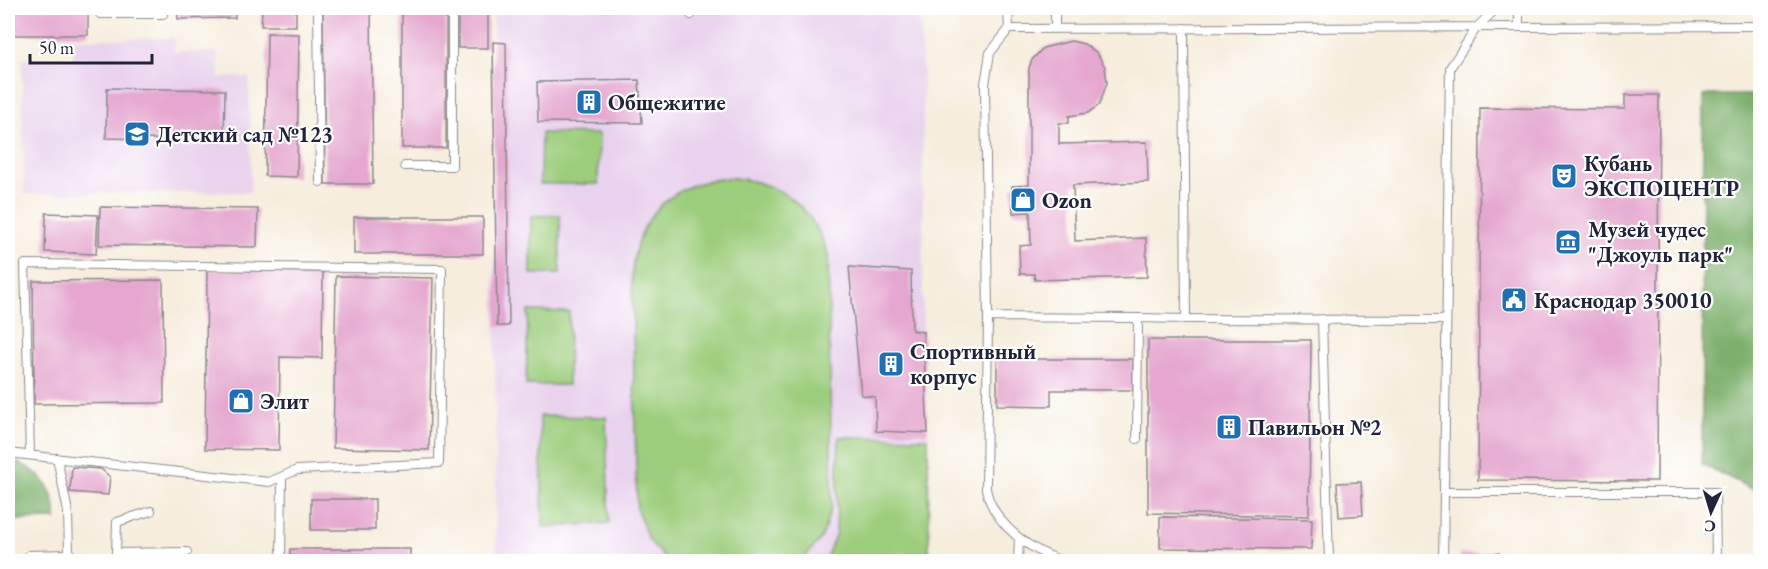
<svg xmlns="http://www.w3.org/2000/svg" width="1768" height="569" font-family="'EB Garamond',serif">
  <rect width="100%" height="100%" fill="#fff"/>
  <filter id="ink" filterUnits="userSpaceOnUse"><feTurbulence type="fractalNoise" baseFrequency=".0167" numOctaves="2"/><feDisplacementMap in="SourceGraphic" scale="12" xChannelSelector="R" yChannelSelector="G"/><feConvolveMatrix kernelMatrix="1 2 1 2 8 2 1 2 1" color-interpolation-filters="sRGB"/></filter>
  <filter id="wash" filterUnits="userSpaceOnUse"><feTurbulence type="fractalNoise" baseFrequency=".008" numOctaves="4" result="noise"/><feDisplacementMap in="SourceGraphic" scale="24" xChannelSelector="R" yChannelSelector="G"/><feGaussianBlur stdDeviation="1.35" result="paint"/><feColorMatrix in="noise" values="0 0 0 0 0 0 0 0 0 0 0 0 0 0 0 0 0 1.4 0 .05"/><feComposite in="paint" operator="in"/></filter>
  <g filter="url(#wash)">
    <rect width="100%" height="100%" fill="#f6eddc"/>
    <path fill="#e9d2ed" d="M 493,8 L 919,8 L 923,74 L 923,332 L 928,433 L 929,561 L 496,561 Z
      M 174,38 L 174,52 L 218,52 L 219,77 L 249,77 L 251,192 L 24,194 L 22,59 L 73,59 L 73,39 Z"/>
    <path fill="#9ccd7c" stroke="#5f785c" stroke-width="1.5" d="M 541,133 L 599,134 L 598,184 L 540,184 Z
      M 733,178 C 781,182 814,208 828,255 L 832,506 L 822,537 L 802,561 L 667,561 L 649,540 L 637,510 L 632,275 C 636,215 673,180 733,178 Z
      M 560,215 L 560,274 L 531,274 L 531,216 Z
      M 528,311 L 569,312 L 568,385 L 526,385 Z
      M 540,416 L 606,417 L 609,523 L 543,527 Z
      M 839,437 L 928,438 L 929,561 L 825,561 L 836,533 Z"/>
    <path fill="#7db06c" stroke="#506954" stroke-width="1.5" d="M 1703,95 L 1760,95 L 1760,493 L 1702,464 Z
      M 8,459 C 39,469 55,485 56,519 L 8,520 Z"/>
    <g id="blocks">
      <path fill="#e5a6cf" d="M 8,8 L 88,8 L 88,35 L 8,35 Z
        M 177,8 L 235,8 L 235,18 L 178,19 Z
        M 262,8 L 296,8 L 296,26 L 261,26 Z
        M 323,8 L 371,8 L 373,184 L 325,184 Z
        M 402,8 L 446,8 L 446,148 L 402,148 Z
        M 458,8 L 488,8 L 488,48 L 458,48 Z
        M 267,33 L 299,34 L 297,177 L 265,176 Z
        M 1071,41 L 1084,44 L 1097,53 L 1105,67 L 1107,83 L 1099,105 L 1088,113 L 1069,116 L 1069,123 L 1059,123 L 1059,144 L 1147,142 L 1148,182 L 1073,185 L 1075,241 L 1146,238 L 1147,277 L 1035,280 L 1034,274 L 1020,274 L 1019,246 L 1031,245 L 1030,212 L 1013,213 L 1012,186 L 1029,185 L 1029,68 L 1032,60 L 1043,48 Z
        M 493,42 L 506,43 L 509,326 L 497,326 Z
        M 639,80 L 642,123 L 538,122 L 537,82 Z
        M 107,88 L 225,90 L 224,141 L 106,138 Z
        M 1625,95 L 1659,95 L 1657,481 L 1478,480 L 1480,108 L 1625,109 Z
        M 100,207 L 258,209 L 257,247 L 99,245 Z
        M 46,213 L 98,215 L 96,254 L 45,252 Z
        M 354,217 L 483,217 L 483,254 L 354,254 Z
        M 8,259 L 11,259 L 11,298 L 8,298 Z
        M 849,267 L 911,271 L 912,330 L 923,332 L 928,433 L 876,431 L 875,397 L 861,395 Z
        M 207,270 L 323,272 L 322,358 L 280,357 L 279,450 L 205,449 Z
        M 336,276 L 433,278 L 429,450 L 333,448 Z
        M 163,280 L 164,403 L 34,404 L 33,281 Z
        M 1148,340 L 1311,340 L 1309,516 L 1148,513 Z
        M 997,359 L 1133,359 L 1133,390 L 1051,390 L 1051,406 L 997,405 Z
        M 72,467 L 101,469 L 110,477 L 108,495 L 70,492 Z
        M 1361,482 L 1363,515 L 1339,517 L 1337,483 Z
        M 311,499 L 375,499 L 375,530 L 311,530 Z
        M 1160,517 L 1312,519 L 1311,549 L 1160,548 Z
        M 290,549 L 410,549 L 410,562 L 290,562 Z
        M 1499,553 L 1500,562 L 1459,562 L 1459,554 Z"/>
    </g>
  </g>
  <g filter="url(#ink)">
    <use href="#blocks" fill-opacity="0" stroke="#8c888c" stroke-width="1.5"/>
    <g fill="none" stroke-linecap="round" stroke-linejoin="round">
      <g stroke="#8c888c" stroke-width="10">
        <path id="service" d="M 318,8 L 320,182
          M 1008,8 L 1009,29 L 990,53 L 985,84 L 988,317 L 986,489 C 994,526 1032,552 1066,562
          M 100,14 L 163,14 L 163,8
          M 691,15 L 692,8
          M 1519,26 L 1519,8
          M 1009,29 L 1760,26
          M 1055,29 L 1055,8
          M 405,166 L 452,166 L 452,8
          M 988,317 L 1138,318
          M 1186,319 L 1445,320
          M 1322,319 L 1329,562
          M 1137,439 L 1138,318 L 1186,319 L 1184,28
          M 8,453 L 269,482 L 297,470 L 439,463 L 442,269 L 25,264 L 30,455
          M 1444,492 L 1715,492 L 1716,562
          M 116,553 L 117,522 L 151,511
          M 29,562 L 29,555 L 69,554 L 68,512 L 57,458
          M 116,562 L 116,553 L 187,552
          M 281,562 L 282,477
          M 1018,562 L 1019,538
          M 1443,562 L 1450,68 L 1477,27 L 1497,8"/>
      </g>
      <use href="#service" stroke="#fff" stroke-width="8"/>
    </g>
  </g>
  <defs>
    <g id="building-square" transform="scale(1.35)"><rect x="-9" y="-9" width="18" height="18" rx="4" fill="#1f6fb2" stroke="#fff"/><path d="M-4-6H4V6H1V3H-1V6H-4ZM-2.5-4.3h1.7v1.8h-1.7ZM.8-4.3h1.7v1.8H.8ZM-2.5-1h1.7V.8h-1.7ZM.8-1h1.7V.8H.8Z" fill="#fff"/></g>
    <g id="school-square" transform="scale(1.35)"><rect x="-9" y="-9" width="18" height="18" rx="4" fill="#1f6fb2" stroke="#fff"/><path d="M0-5L7-2L0 1L-7-2ZM-4 1L0 2.5L4 1V4Q0 6-4 4Z" fill="#fff"/></g>
    <g id="theatre-square" transform="scale(1.35)"><rect x="-9" y="-9" width="18" height="18" rx="4" fill="#1f6fb2" stroke="#fff"/><path d="M-5-5.5Q0-4 5-5.5V0Q5 5 0 6Q-5 5-5 0ZM-3.3-2.5H-1v1.5H-3.3ZM1-2.5H3.3v1.5H1ZM-2.8 1Q0 5.5 2.8 1Z" fill="#fff"/></g>
    <g id="shop-square" transform="scale(1.35)"><rect x="-9" y="-9" width="18" height="18" rx="4" fill="#1f6fb2" stroke="#fff"/><path d="M-5-2.5h2.3a2.7 3.5 0 0 1 5.4 0H5L5.5 6h-11ZM-1.5-2.5h3a1.5 2.3 0 0 0-3 0Z" fill="#fff"/></g>
    <g id="museum-square" transform="scale(1.35)"><rect x="-9" y="-9" width="18" height="18" rx="4" fill="#1f6fb2" stroke="#fff"/><path d="M0-6L6-3V-2H-6V-3ZM-5-1h2V3h-2ZM-1-1h2V3h-2ZM3-1h2V3H3ZM-6 4H6V6H-6Z" fill="#fff"/></g>
    <g id="civic-square" transform="scale(1.35)"><rect x="-9" y="-9" width="18" height="18" rx="4" fill="#1f6fb2" stroke="#fff"/><path d="M-.6-6.5H3V-4.5H.6V-3L4-1V1h2V6H-6V1h2V-1L-.6-3ZM-1.2 2.5V6h2.4V2.5Z" fill="#fff"/></g>
  </defs>
  <g fill-rule="evenodd">
    <use href="#building-square" x="589" y="102"/>
    <use href="#school-square" x="137" y="134"/>
    <use href="#theatre-square" x="1564" y="176"/>
    <use href="#shop-square" x="1023" y="200"/>
    <use href="#museum-square" x="1568" y="242"/>
    <use href="#civic-square" x="1514" y="300"/>
    <use href="#building-square" x="891" y="364"/>
    <use href="#shop-square" x="241" y="401"/>
    <use href="#building-square" x="1229" y="427"/>
  </g>
  <g text-anchor="middle" dominant-baseline="central" stroke-width="4.5" stroke-linejoin="round" paint-order="stroke">
    <g font-size="22" font-weight="bold" fill="#22223b" stroke="#fff" text-anchor="start">
      <text x="608" y="102">Общежитие</text>
      <text x="156" y="134">Детский сад №123</text>
      <text x="1584" y="163">Кубань<tspan x="1584" dy="25">ЭКСПОЦЕНТР</tspan></text>
      <text x="1042" y="200">Ozon</text>
      <text x="1588" y="229">Музей чудес<tspan x="1588" dy="25">"Джоуль парк"</tspan></text>
      <text x="1534" y="300">Краснодар 350010</text>
      <text x="910" y="351">Спортивный<tspan x="910" dy="25">корпус</tspan></text>
      <text x="260" y="401">Элит</text>
      <text x="1248" y="427">Павильон №2</text>
    </g>
  </g>
  <rect width="1768" height="569" fill="none" stroke="#fff" stroke-width="30"/>
  <g transform="translate(1711 512) rotate(184)" stroke="#ffffff" stroke-width="4.5" paint-order="stroke">
  <path d="M0-4.5L10 22L0 15L-10 22Z" fill="#22223b"/>
  <text y="-9" font-size="16" font-weight="bold" text-anchor="middle" fill="#22223b">С</text>
  </g>
  <path d="M30 54v9h122v-9" fill="none" stroke="#22223b" stroke-width="3"/>
  <text x="39" y="54" font-size="18" fill="#22223b" stroke="#ffffff" stroke-width="4.5" paint-order="stroke">50 m</text>
</svg>
